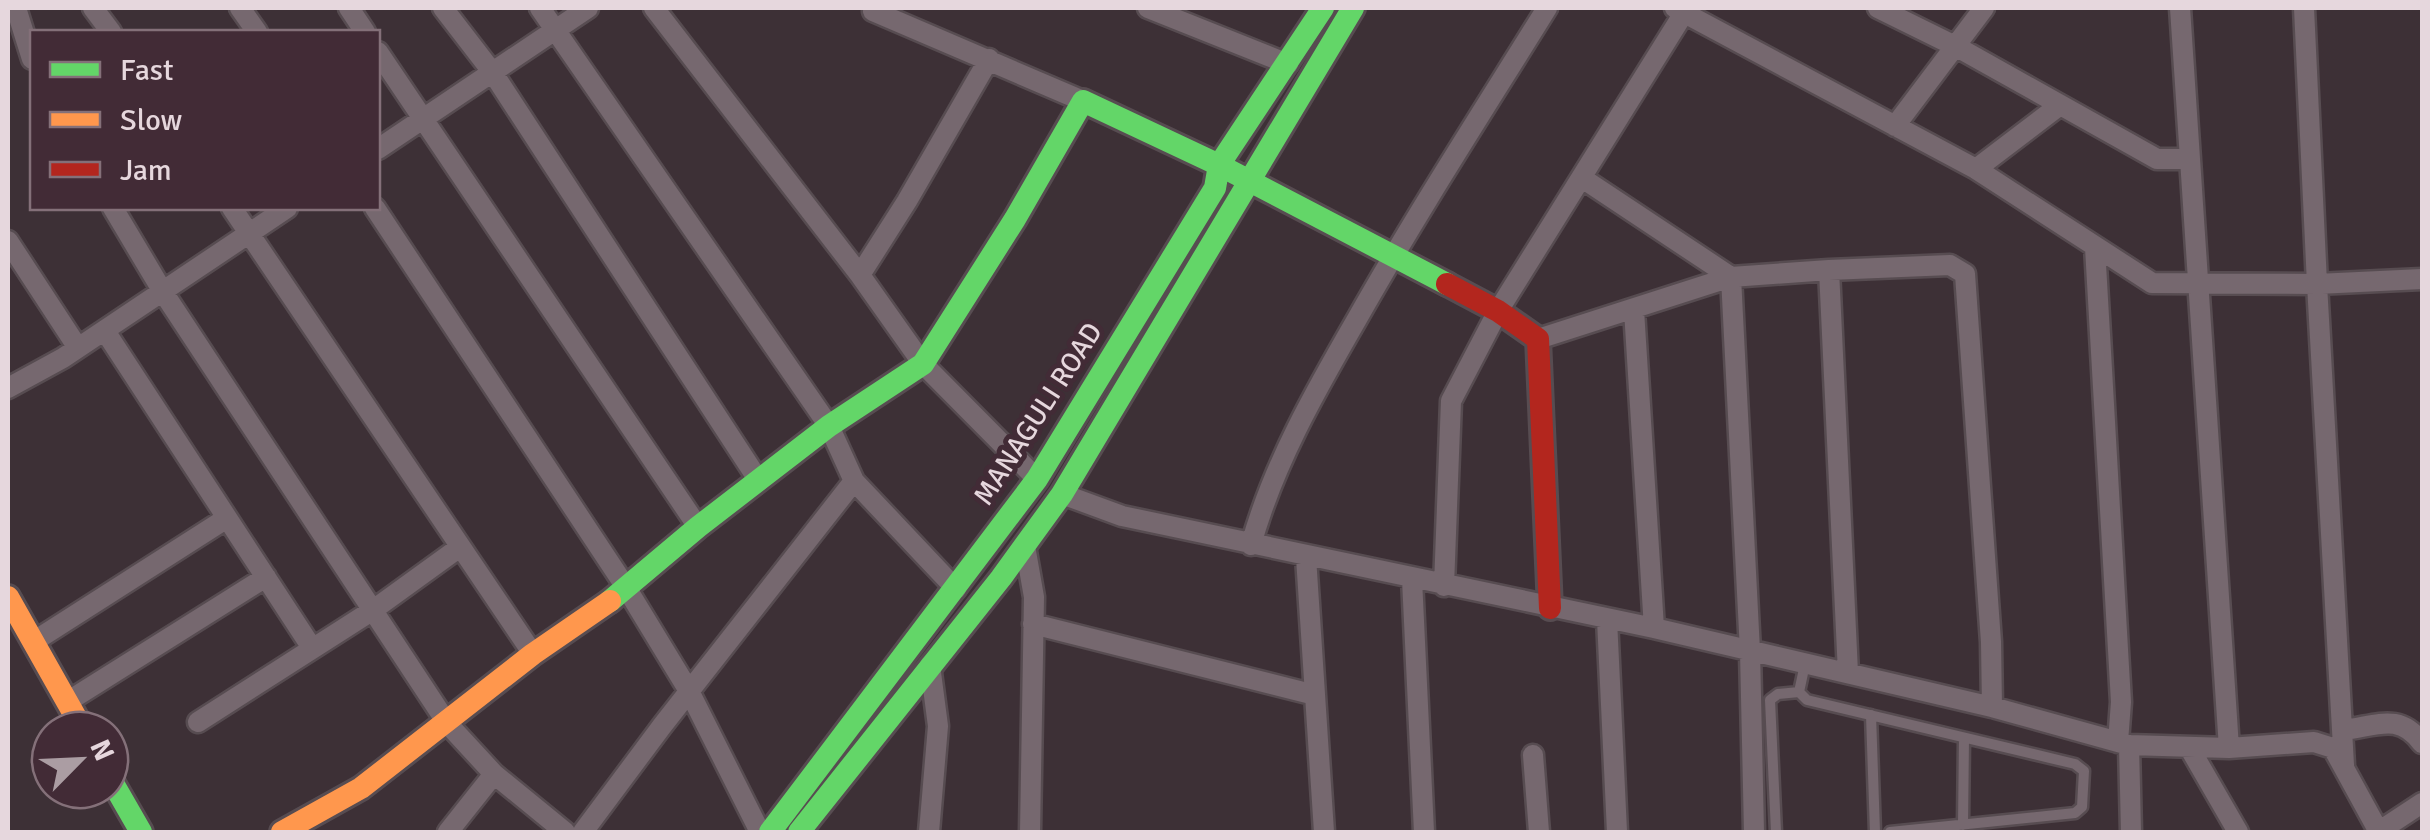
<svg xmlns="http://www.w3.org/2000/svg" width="2430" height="840" font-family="Signika,sans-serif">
  <rect width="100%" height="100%" fill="#3d3036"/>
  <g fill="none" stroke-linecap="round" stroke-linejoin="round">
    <g stroke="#574c51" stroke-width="15">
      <path id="lane" d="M 1805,664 L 1799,692 L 1807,700 L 2075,764 L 2084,771 L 2082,807 L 2075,813 L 1890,832
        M 1871,715 L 1875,832
        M 1963,825 L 1964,738
        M 1776,832 L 1770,700 L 1778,694 L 1799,692"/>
    </g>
    <g stroke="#574c51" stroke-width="25">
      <path id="street" d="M 16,8 L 32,59
        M 93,8 L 111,32
        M 240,8 L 257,32
        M 349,8 L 365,32
        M 443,8 L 493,73 L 759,481
        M 540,8 L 829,426 L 854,481 L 956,589
        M 654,8 L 860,275 L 923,364 L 1037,479
        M 875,8 L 873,11 L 1083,101
        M 1148,8 L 1288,64
        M 1675,8 L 1976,169
        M 1878,8 L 1957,47 L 2157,159 L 2190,159
        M 2180,8 L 2229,748
        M 378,52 L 698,527
        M 2060,105 L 1976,169 L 2152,283 L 2317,284 L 2304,8
        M 1895,126 L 1984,8
        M 378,149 L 588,8
        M 1582,178 L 1731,277 L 1750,651 L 1754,832
        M 113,208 L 163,292 L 447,723 L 494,774 L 565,832
        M 232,208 L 533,654
        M 375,208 L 627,589 L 689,691 L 760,832
        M 8,241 L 78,348
        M 2095,247 L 2121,702 L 2118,742
        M 1829,270 L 1950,265 L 1965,274 L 1991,642 L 1992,707
        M 860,275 L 907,201 L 989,59
        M 1634,310 L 1654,628
        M 105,331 L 312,648
        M 1538,339 L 1731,277 L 1829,270 L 1848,673
        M 8,388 L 63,358 L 287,208
        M 1062,494 L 1122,516 L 1654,628 L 1992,707 L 2129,745 L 2229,748 L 2314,742 L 2333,748 L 2379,832
        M 1251,545 C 1273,465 1316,390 1357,319 C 1417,213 1483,111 1547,8
        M 1025,546 L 1034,597 L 1030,832
        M 1306,557 L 1324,832
        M 1412,579 L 1424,832
        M 1444,586 L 1451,401 L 1498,311 L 1687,8
        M 1607,619 L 1617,832
        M 1033,624 L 1315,695
        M 33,642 L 227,518
        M 67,702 L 266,577
        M 198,722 L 373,610 L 460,547
        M 2343,730 C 2377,726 2399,712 2422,743
        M 2129,745 L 2131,832
        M 2189,747 L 2238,832
        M 1533,755 L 1539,832
        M 2344,765 L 2317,284 L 2422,279
        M 448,832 L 494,774
        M 583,832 L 662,726 L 854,481
        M 929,832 L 938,726 L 930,665
        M 2378,832 L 2422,803"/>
    </g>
    <g stroke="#574c51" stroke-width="28">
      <path id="fast" d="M 610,601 L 698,527 L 829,426 L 923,364 L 1015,219 L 1083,101 L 1219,165 L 1447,284
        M 110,778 L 141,832
        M 770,832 L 1037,479 L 1215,188 L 1219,165 L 1323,8
        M 799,832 L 1001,578 L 1062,494 L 1353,8"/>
    </g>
    <g stroke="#574c51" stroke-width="28">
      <path id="slow" d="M 8,597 L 83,730
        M 282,832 L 361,788 L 533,654 L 610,601"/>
    </g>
    <g stroke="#574c51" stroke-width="28">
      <path id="jam" d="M 1447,284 L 1498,311 L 1538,339 L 1550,608"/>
    </g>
    <use href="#lane" stroke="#76686f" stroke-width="10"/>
    <use href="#street" stroke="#76686f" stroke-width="20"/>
    <use href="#fast" stroke="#63d668" stroke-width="22"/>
    <use href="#slow" stroke="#ff974d" stroke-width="22"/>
    <use href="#jam" stroke="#b3261e" stroke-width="22"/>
  </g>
  <g text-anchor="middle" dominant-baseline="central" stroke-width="10" stroke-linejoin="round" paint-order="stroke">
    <g font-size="28" fill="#e6d7dd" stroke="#422b36">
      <text transform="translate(1038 414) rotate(-57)">MANAGULI ROAD</text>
    </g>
  </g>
  <rect width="2430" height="840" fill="none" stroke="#e6d7dd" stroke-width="20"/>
  <rect x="30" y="30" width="350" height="180" fill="#422b36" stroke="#847079" stroke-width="2.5"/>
  <rect x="50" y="62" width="50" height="15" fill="#63d668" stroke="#847079" stroke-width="2.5"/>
  <text x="120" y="80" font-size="30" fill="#e6d7dd">Fast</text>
  <rect x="50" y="112" width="50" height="15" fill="#ff974d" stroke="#847079" stroke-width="2.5"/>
  <text x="120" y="130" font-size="30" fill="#e6d7dd">Slow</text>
  <rect x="50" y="162" width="50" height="15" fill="#b3261e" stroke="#847079" stroke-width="2.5"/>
  <text x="120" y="180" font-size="30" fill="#e6d7dd">Jam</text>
  <g transform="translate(80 760) rotate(66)"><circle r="48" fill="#422b36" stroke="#847079" stroke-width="2.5"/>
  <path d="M0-8L18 38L0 25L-18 38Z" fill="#ab9da3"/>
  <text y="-15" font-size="28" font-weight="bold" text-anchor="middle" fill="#e6d7dd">N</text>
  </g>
</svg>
